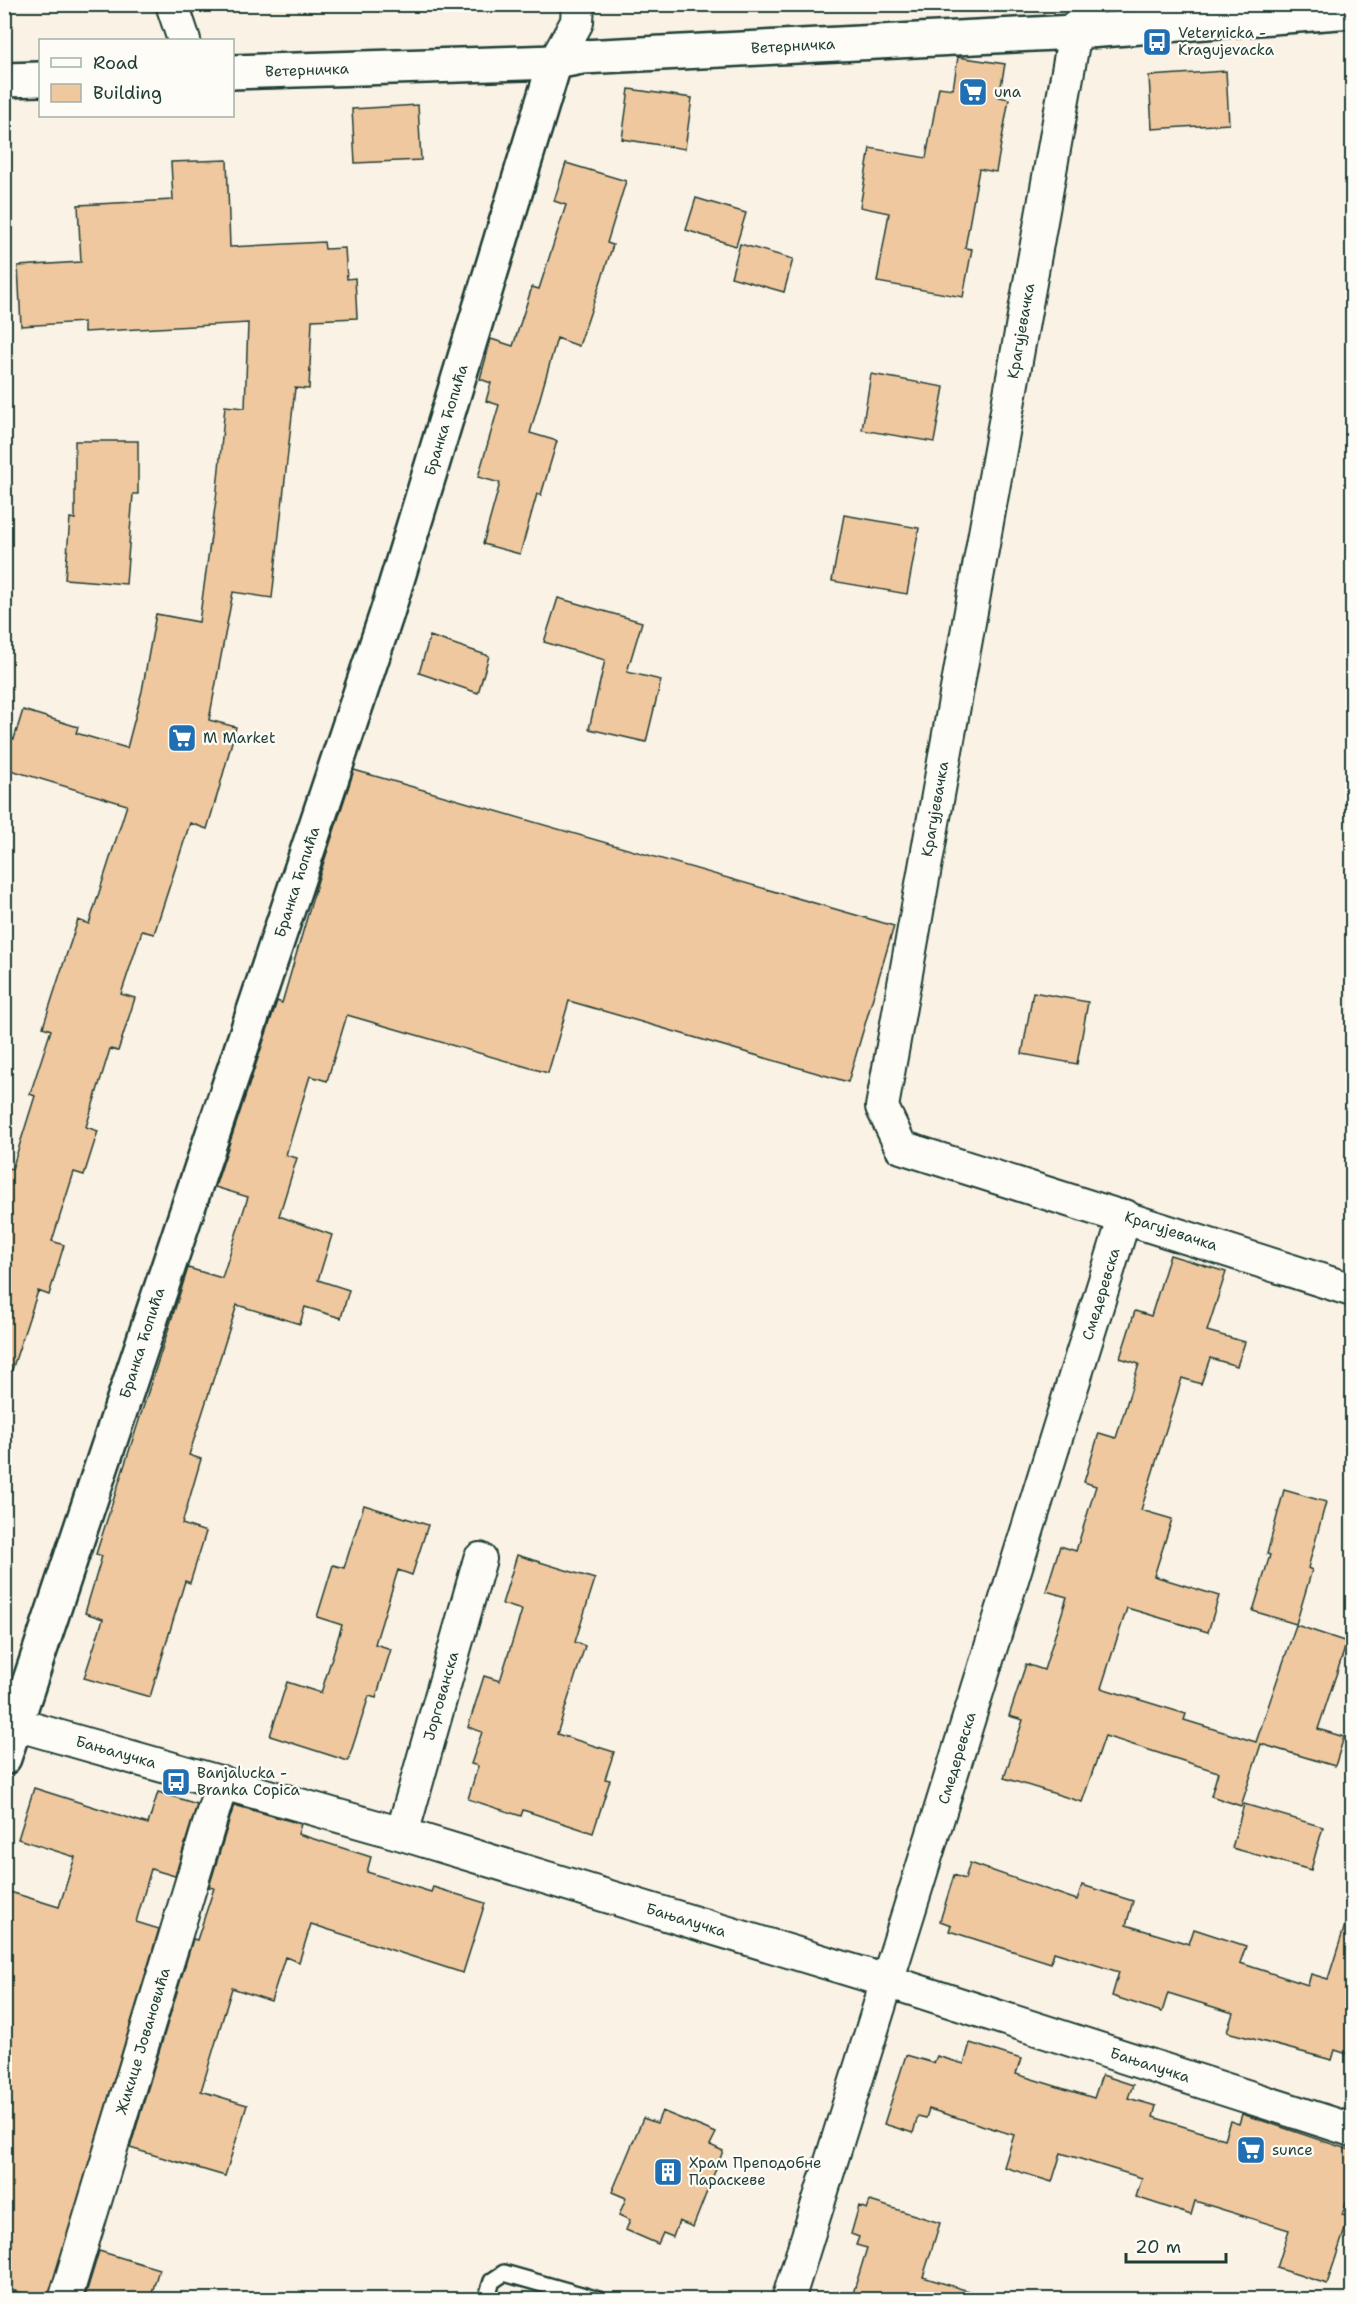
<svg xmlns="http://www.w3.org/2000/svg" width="1357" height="2304" font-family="'Shantell Sans',sans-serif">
  <rect width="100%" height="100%" fill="#faf2e5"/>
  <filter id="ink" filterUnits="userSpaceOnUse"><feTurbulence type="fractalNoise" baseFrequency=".0167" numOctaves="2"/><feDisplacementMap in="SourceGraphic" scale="12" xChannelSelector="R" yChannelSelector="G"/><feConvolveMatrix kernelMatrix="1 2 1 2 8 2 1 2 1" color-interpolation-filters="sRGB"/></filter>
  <g filter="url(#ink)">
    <path fill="#efc89f" stroke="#1f3d34" stroke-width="1.5" d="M 958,57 L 1005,64 L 999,97 L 1009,99 L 996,172 L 979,169 L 965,248 L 972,249 L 963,297 L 877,282 L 889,213 L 860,207 L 870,148 L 926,158 L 939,87 L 953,89 Z
      M 1226,71 L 1229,124 L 1152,129 L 1149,76 Z
      M 629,89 L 692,98 L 685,149 L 622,139 Z
      M 418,105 L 421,160 L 355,163 L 352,109 Z
      M 227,160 L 230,247 L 324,242 L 325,249 L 345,248 L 347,279 L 355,278 L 357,318 L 312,320 L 309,389 L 295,388 L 272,598 L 233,592 L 209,720 L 236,727 L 219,789 L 207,829 L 190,823 L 154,934 L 142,931 L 121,994 L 135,998 L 118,1051 L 110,1049 L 86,1127 L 98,1131 L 84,1175 L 74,1172 L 52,1241 L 64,1245 L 49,1295 L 38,1291 L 10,1376 L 4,1375 L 4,1167 L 12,1169 L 35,1096 L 30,1094 L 51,1030 L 43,1027 L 60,974 L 78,920 L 89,924 L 127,805 L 4,768 L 4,736 L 14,739 L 23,710 L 78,727 L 76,733 L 127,748 L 142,691 L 156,614 L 199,622 L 216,500 L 225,406 L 245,408 L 248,323 L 84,332 L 84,322 L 21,326 L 18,266 L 81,262 L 78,205 L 173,200 L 171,162 Z
      M 566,163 L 626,181 L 607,243 L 613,245 L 579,346 L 557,338 L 530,433 L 557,441 L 541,495 L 537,494 L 520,554 L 483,544 L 500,483 L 478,477 L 499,405 L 486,401 L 491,383 L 480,379 L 491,339 L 513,346 L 532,287 L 539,289 L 566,205 L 554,201 Z
      M 696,198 L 746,213 L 736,246 L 686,230 Z
      M 740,244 L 793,259 L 784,292 L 731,277 Z
      M 871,374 L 944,387 L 934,442 L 862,430 Z
      M 75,441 L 138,441 L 138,494 L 133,494 L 126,584 L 65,579 L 70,518 L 75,519 Z
      M 844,515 L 919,528 L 907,594 L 832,581 Z
      M 558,598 L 642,622 L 627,672 L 661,680 L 646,742 L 589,729 L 605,660 L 544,642 Z
      M 430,636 L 489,656 L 478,693 L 419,673 Z
      M 354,770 L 894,926 L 848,1082 L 569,1001 L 548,1073 L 347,1015 L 327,1081 L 310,1076 L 286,1155 L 297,1158 L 279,1216 L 332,1235 L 318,1280 L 349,1290 L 341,1318 L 305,1307 L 300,1324 L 237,1305 L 189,1455 L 201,1459 L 182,1524 L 206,1532 L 190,1583 L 185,1581 L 150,1697 L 84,1678 L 103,1619 L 85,1613 L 102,1556 L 96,1554 L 188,1268 L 222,1278 L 248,1197 L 215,1187 L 277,1001 L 282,1003 L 318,880 Z
      M 1033,992 L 1088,1002 L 1077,1064 L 1022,1054 Z
      M 1170,1255 L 1226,1272 L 1207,1331 L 1245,1342 L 1237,1366 L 1210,1358 L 1201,1384 L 1182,1378 L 1141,1510 L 1172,1519 L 1154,1576 L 1219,1596 L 1208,1632 L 1127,1608 L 1101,1688 L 1186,1714 L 1184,1720 L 1256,1742 L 1296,1625 L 1347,1642 L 1318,1729 L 1344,1737 L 1335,1766 L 1261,1744 L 1241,1806 L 1211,1796 L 1218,1772 L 1105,1736 L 1082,1802 L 1004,1778 L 1023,1720 L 1009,1716 L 1026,1664 L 1044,1670 L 1067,1597 L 1046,1591 L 1060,1546 L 1076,1551 L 1096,1486 L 1084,1482 L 1099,1433 L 1116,1438 L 1139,1364 L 1120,1358 L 1135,1311 L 1151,1316 Z
      M 1284,1490 L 1326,1502 L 1308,1568 L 1312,1570 L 1296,1624 L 1253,1611 L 1270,1555 L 1267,1554 Z
      M 364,1505 L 428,1525 L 412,1575 L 398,1570 L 375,1644 L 391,1649 L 376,1698 L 369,1696 L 348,1761 L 270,1736 L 287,1682 L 321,1693 L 342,1625 L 317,1617 L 333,1565 L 344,1568 Z
      M 517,1555 L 595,1579 L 575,1642 L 585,1646 L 557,1734 L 614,1752 L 605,1779 L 610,1780 L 593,1833 L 523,1810 L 521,1816 L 468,1799 L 478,1766 L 471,1764 L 482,1732 L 468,1727 L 484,1676 L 500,1681 L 522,1610 L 502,1604 Z
      M 34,1788 L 148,1824 L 158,1792 L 197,1804 L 175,1876 L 151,1869 L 136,1922 L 159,1929 L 48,2300 L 4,2288 L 4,1907 L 10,1892 L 59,1907 L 75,1857 L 18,1839 Z
      M 1244,1804 L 1323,1827 L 1311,1870 L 1232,1848 Z
      M 234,1805 L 301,1824 L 298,1834 L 371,1857 L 367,1872 L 431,1892 L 433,1887 L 485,1903 L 463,1973 L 311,1924 L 299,1962 L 285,1957 L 271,2001 L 232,1988 L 201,2091 L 247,2105 L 225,2176 L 130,2148 L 193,1939 L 197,1940 L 214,1888 L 209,1887 Z
      M 970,1863 L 1077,1900 L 1082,1885 L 1133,1901 L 1126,1925 L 1189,1944 L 1194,1929 L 1246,1946 L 1240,1963 L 1308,1985 L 1311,1974 L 1328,1979 L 1346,1922 L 1353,1923 L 1353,2056 L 1335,2050 L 1332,2060 L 1227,2032 L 1233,2013 L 1168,1993 L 1162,2012 L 1112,1996 L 1119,1972 L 1054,1952 L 1051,1963 L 949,1931 L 951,1925 L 940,1921 L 954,1875 L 965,1879 Z
      M 970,2043 L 1021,2059 L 1016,2074 L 1094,2098 L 1102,2075 L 1133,2085 L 1128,2098 L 1156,2106 L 1153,2117 L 1224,2139 L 1230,2121 L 1239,2124 L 1242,2114 L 1353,2151 L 1353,2184 L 1342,2215 L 1349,2217 L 1327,2284 L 1277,2268 L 1289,2230 L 1195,2201 L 1191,2215 L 1136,2197 L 1142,2178 L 1061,2153 L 1052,2182 L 1004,2167 L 1014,2135 L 929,2109 L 926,2118 L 918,2116 L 913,2133 L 884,2124 L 906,2055 L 934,2063 L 937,2056 L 964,2064 Z
      M 662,2111 L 716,2133 L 710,2145 L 723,2151 L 693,2227 L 679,2221 L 673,2237 L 663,2233 L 658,2244 L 626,2230 L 630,2220 L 619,2215 L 626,2198 L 612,2192 L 643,2118 L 657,2123 Z
      M 870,2201 L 940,2223 L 923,2277 L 975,2293 L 974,2300 L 851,2300 L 867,2248 L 856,2245 L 859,2237 L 851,2234 L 859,2206 L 867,2209 Z
      M 99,2251 L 159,2269 L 150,2300 L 84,2300 Z"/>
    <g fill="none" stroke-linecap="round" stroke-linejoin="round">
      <g stroke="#1f3d34" stroke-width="20">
        <path id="lane" d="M 486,2300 L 492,2281 L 504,2273 L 599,2300"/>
      </g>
      <g stroke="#1f3d34" stroke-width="36">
        <path id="street" d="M 172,4 L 184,40
          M 1089,4 L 1075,32 L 882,1107 L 901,1147 L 1352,1290
          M 555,62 L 577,22 L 578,4
          M 15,1724 L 402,1834 L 887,1981 L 1352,2130
          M 402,1834 L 480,1559
          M 65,2300 L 222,1782
          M 788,2300 L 1125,1216"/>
      </g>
      <g stroke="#1f3d34" stroke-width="38">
        <path id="secondary" d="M 232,72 L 555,62 L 582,57 L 1075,32 L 1352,11
          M 4,80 L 40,79
          M 4,1758 L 387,613 L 555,62"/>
      </g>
      <use href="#lane" stroke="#fdfcf7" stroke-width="15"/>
      <use href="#street" stroke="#fdfcf7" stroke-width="32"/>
      <use href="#secondary" stroke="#fdfcf7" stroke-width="33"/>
    </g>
  </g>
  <defs>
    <g id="bus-square" transform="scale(1.5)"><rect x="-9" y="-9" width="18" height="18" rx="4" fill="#1f6fb2" stroke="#fdfcf7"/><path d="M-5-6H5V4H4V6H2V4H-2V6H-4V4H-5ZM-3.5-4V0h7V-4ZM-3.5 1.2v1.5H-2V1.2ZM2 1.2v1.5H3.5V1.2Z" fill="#fff"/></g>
    <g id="supermarket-square" transform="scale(1.5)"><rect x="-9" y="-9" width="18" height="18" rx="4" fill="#1f6fb2" stroke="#fdfcf7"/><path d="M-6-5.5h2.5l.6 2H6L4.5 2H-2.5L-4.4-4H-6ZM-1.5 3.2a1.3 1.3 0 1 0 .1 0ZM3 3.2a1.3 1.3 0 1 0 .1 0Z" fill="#fff"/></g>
    <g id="building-square" transform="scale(1.5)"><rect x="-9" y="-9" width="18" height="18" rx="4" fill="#1f6fb2" stroke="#fdfcf7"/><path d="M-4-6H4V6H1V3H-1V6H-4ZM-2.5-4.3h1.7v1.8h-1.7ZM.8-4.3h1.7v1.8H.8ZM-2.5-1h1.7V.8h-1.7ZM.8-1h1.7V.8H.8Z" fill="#fff"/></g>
  </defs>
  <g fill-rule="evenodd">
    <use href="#bus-square" x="1157" y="42"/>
    <use href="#supermarket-square" x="973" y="92"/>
    <use href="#supermarket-square" x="182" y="738"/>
    <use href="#bus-square" x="176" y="1782"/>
    <use href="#supermarket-square" x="1251" y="2150"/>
    <use href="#building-square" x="668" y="2172"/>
  </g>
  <g text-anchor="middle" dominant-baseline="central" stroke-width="4.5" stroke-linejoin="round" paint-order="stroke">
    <g font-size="15" fill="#1f3d34" stroke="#fdfcf7" text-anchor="start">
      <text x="1178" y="33">Veternicka -<tspan x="1178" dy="17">Kragujevacka</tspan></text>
      <text x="994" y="92">una</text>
      <text x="203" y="738">M Market</text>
      <text x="197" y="1773">Banjalucka -<tspan x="197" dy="17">Branka Copica</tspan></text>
      <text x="1272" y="2150">sunce</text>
      <text x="689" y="2163">Храм Преподобне<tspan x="689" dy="17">Параскеве</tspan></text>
    </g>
    <g font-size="15" fill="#1f3d34" stroke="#fdfcf7">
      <text transform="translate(793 46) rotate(-3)">Ветерничка</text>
      <text transform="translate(307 70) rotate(-2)">Ветерничка</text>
      <text transform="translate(1021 331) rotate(-80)">Крагујевачка</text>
      <text transform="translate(446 420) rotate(-73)">Бранка Ћопића</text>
      <text transform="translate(935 809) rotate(-80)">Крагујевачка</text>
      <text transform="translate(297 882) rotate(-72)">Бранка Ћопића</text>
      <text transform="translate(1171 1231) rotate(18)">Крагујевачка</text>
      <text transform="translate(1101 1294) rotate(-73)">Смедеревска</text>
      <text transform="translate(142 1343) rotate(-72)">Бранка Ћопића</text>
      <text transform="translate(441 1696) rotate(-74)">Јоргованска</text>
      <text transform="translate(116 1752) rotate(16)">Бањалучка</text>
      <text transform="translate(957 1758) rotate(-73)">Смедеревска</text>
      <text transform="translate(686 1920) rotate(17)">Бањалучка</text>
      <text transform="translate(143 2041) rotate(-73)">Жикице Јовановића</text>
      <text transform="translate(1150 2065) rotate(18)">Бањалучка</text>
    </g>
  </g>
  <rect width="1357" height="2304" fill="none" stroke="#fdfcf7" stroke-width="24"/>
  <rect x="12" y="12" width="1333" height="2280" fill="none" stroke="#1f3d34" stroke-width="2" filter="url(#ink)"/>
  <rect x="39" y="39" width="195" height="78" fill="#fdfcf7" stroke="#a4b0a9" stroke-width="1.5"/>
  <rect x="51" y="58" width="30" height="9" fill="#fdfcf7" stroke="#a4b0a9" stroke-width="1.5"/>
  <text x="93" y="69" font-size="18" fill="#1f3d34">Road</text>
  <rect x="51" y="84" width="30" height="18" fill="#efc89f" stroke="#a4b0a9" stroke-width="1.5"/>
  <text x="93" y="99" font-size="18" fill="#1f3d34">Building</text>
  <path d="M1126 2253v9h100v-9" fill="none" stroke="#1f3d34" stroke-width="3"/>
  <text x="1135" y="2253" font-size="18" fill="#1f3d34" stroke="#fdfcf7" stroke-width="4.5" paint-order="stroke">20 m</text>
</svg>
